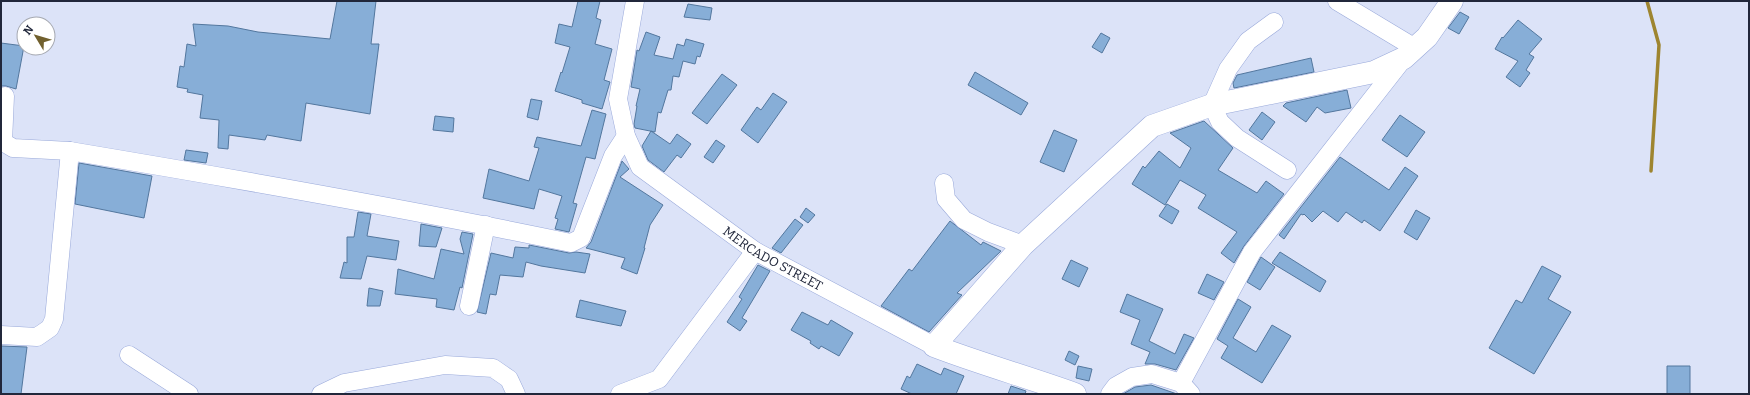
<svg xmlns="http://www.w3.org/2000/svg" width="1750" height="395" font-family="Bitter,serif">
  <rect width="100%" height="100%" fill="#dce3f8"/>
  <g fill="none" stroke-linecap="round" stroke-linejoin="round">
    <path stroke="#9e8530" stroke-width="3.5" d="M 1647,1 L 1659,45 L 1651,171"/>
  </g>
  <path fill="#87aed7" stroke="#53779e" d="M 337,1 L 376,1 L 371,44 L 379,44 L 370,114 L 306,103 L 301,141 L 267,135 L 265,140 L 229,135 L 228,149 L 218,148 L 219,120 L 200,118 L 203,95 L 187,92 L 188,89 L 177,87 L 180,66 L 184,67 L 187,44 L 196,46 L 193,24 L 228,26 L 258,32 L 330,39 Z
    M 578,1 L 600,1 L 596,18 L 601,20 L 595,44 L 612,49 L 604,80 L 610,82 L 602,109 L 582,103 L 582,100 L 555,91 L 561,72 L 562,73 L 570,47 L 555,43 L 559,24 L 572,27 Z
    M 688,4 L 712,8 L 710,20 L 684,17 Z
    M 1460,12 L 1469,17 L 1459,34 L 1448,28 Z
    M 1518,20 L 1542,39 L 1529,54 L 1534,57 L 1526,70 L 1530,73 L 1520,87 L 1506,77 L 1518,61 L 1495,49 L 1502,37 L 1503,38 Z
    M 646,32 L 660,37 L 654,55 L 673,59 L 677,44 L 684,46 L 686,39 L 704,44 L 700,57 L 697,56 L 695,64 L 683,61 L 679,77 L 673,76 L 671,90 L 668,90 L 661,113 L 658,112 L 655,132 L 635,128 L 634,124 L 637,106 L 636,106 L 640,89 L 631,87 L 637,50 L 639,51 Z
    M 1101,33 L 1110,38 L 1102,53 L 1092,47 Z
    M 1,43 L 24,46 L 16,89 L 6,86 L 1,86 Z
    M 1311,58 L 1314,72 L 1234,88 L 1233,83 L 1237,75 Z
    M 975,72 L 1028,103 L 1021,115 L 968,85 Z
    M 722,74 L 737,85 L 707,124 L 692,113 Z
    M 1347,90 L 1351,108 L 1325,113 L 1317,107 L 1306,122 L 1283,106 L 1286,103 Z
    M 773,93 L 787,102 L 758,143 L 741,130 L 757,107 L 761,110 Z
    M 531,99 L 542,101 L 538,120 L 527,117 Z
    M 592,110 L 606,114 L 595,159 L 586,157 L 573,203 L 577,204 L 569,232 L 555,229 L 558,219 L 555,218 L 562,196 L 539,189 L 534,209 L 483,198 L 489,169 L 529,181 L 539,148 L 534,147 L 537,137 L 581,146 Z
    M 1262,112 L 1275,122 L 1262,140 L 1249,130 Z
    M 1400,115 L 1425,132 L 1407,157 L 1382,140 Z
    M 435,116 L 454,118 L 453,132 L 433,130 Z
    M 1204,121 L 1233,148 L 1218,170 L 1257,193 L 1266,181 L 1284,194 L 1244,246 L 1234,263 L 1221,253 L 1237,232 L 1198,208 L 1206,195 L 1180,180 L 1165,205 L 1132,184 L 1143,166 L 1145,168 L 1159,151 L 1180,168 L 1191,148 L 1170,133 Z
    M 1054,130 L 1077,140 L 1064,172 L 1040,162 Z
    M 651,131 L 670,144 L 677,134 L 691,144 L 681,158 L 677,155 L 664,172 L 648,160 L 642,146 Z
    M 716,140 L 725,146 L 713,163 L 704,157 Z
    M 186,150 L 208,153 L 206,163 L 184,160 Z
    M 1340,157 L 1389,190 L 1405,167 L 1418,176 L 1380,231 L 1364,220 L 1362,223 L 1346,212 L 1338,222 L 1323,211 L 1312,222 L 1304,214 L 1303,215 L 1301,214 L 1284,239 L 1279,235 Z
    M 622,161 L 629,169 L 620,177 L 663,205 L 650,225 L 644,248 L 645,248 L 637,274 L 621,268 L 625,258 L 586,248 L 591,242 Z
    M 79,163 L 152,176 L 144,218 L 75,204 Z
    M 1167,204 L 1179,211 L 1172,224 L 1159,216 Z
    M 806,208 L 815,215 L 808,223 L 800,217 Z
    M 1416,210 L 1430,218 L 1417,240 L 1404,232 Z
    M 358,212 L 371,214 L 367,236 L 399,241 L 396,260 L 367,256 L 361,279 L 340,278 L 344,262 L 347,263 L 347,237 L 354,237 Z
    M 795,219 L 803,225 L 781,253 L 772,248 Z
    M 950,221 L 981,245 L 983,242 L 1001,251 L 957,293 L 962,295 L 929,332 L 881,306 L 909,269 L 912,271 Z
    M 421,224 L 442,228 L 436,247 L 419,246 Z
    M 462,232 L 473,234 L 462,288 L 460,287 L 454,310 L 436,307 L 437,299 L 395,294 L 398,269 L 434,279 L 441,249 L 464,254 L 460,239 Z
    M 529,245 L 569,253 L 576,252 L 590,254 L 585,273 L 541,266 L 526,262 L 523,277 L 500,275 L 496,295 L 490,294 L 486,314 L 477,312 L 491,253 L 513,258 L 515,247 L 529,248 Z
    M 1280,252 L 1326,281 L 1320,292 L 1272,263 Z
    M 1261,257 L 1275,267 L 1260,290 L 1247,282 Z
    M 1071,260 L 1088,268 L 1079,287 L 1062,279 Z
    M 758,265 L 770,271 L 742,318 L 747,321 L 740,331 L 727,322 L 742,299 L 739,297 Z
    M 1542,266 L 1561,276 L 1548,299 L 1571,312 L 1534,374 L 1489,348 L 1516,300 L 1522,303 Z
    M 1207,274 L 1224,282 L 1214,300 L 1198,293 Z
    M 369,288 L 383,291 L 380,306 L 367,306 Z
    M 1127,294 L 1163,309 L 1149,341 L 1175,354 L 1184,334 L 1194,338 L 1176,370 L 1155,364 L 1145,364 L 1150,352 L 1131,344 L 1140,320 L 1120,312 Z
    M 1238,299 L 1251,307 L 1233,338 L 1256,352 L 1272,325 L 1291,336 L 1262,383 L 1221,358 L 1228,346 L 1217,339 Z
    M 580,300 L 626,311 L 621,326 L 576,317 Z
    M 802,312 L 828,325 L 831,320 L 853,333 L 839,356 L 821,346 L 819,349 L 810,343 L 811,341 L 791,330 Z
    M 1,346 L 27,347 L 21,394 L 1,394 Z
    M 1069,351 L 1079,356 L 1075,365 L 1065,360 Z
    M 917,364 L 941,375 L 944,368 L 964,376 L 956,394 L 912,394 L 901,389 L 907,376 L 910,378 Z
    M 1078,366 L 1092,369 L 1089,381 L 1076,378 Z
    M 1667,366 L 1690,366 L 1690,394 L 1667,394 Z
    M 1151,385 L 1177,394 L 1123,394 L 1135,387 Z
    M 1011,386 L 1026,391 L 1025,394 L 1008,394 Z"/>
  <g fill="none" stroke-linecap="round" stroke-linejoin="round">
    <g stroke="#99a9da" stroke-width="19">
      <g id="minor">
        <path id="s1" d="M 635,1 L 618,99 L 626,136 L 640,167 L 755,251 L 934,346"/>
        <path d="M 1337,1 L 1415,48"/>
        <path d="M 1274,22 L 1248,41 L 1228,69 L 1212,105 L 1220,122 L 1237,138 L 1287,170"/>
        <path d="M 5,96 L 3,142 L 13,148 L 70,151"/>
        <path d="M 944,183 L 946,199 L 964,220 L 988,232 L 1023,245"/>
        <path d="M 469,306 L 486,225"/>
        <path d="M 1,335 L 37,337 L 50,328 L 54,319 L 70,151 C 237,179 405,208 571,243 L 581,238 L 613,156 L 626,136"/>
        <path d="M 129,355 L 189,394"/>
        <path d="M 1181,383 L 1252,252 L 1404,58"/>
        <path d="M 321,394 L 344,383 L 445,365 L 493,368 L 509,379 L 516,394"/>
        <path d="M 620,394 L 659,379 L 755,251"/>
        <path d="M 1110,394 L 1116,386 L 1132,377 L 1152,374 L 1181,383 L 1191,394"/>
      </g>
    </g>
    <g stroke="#99a9da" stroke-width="23">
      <path id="major" d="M 1075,394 C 1028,377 981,364 934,346 L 1023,245 L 1152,126 L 1212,105 L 1374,72 L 1404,58 L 1427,37 L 1452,1"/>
    </g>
    <use href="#minor" stroke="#fff" stroke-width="18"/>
    <use href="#major" stroke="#fff" stroke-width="22"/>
  </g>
  <g text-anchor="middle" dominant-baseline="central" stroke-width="3" stroke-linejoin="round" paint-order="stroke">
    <g font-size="13" fill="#21273b" stroke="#fff">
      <text stroke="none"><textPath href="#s1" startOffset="333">MERCADO STREET</textPath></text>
    </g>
  </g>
  <rect width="1750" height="395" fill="none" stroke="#21273b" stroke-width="4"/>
  <g transform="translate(36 36) rotate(308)"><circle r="19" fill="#ffffff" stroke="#a6a9b1"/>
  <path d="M0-3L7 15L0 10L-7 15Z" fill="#71602e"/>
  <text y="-6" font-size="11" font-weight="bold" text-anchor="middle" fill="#21273b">N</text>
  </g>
</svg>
